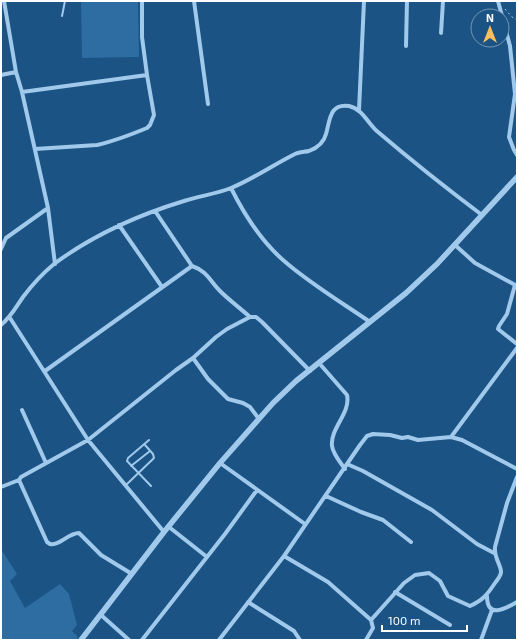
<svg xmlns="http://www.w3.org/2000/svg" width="518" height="641" font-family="'Exo 2',sans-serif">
  <rect width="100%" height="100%" fill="#1a5384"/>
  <path fill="#2d6da2" d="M 81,1 L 138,1 L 139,57 L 82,58 Z
    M 1,549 L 17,574 L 10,581 L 25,608 L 60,584 L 69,594 L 77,625 L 72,631 L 78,637 L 75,640 L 1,640 Z"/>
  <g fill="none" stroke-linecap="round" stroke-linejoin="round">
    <path stroke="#a0c9eb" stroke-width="1" stroke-dasharray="2 3" stroke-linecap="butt" d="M 505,9 L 512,17 L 517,20"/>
    <path stroke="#a0c9eb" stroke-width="2" d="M 62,16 L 65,1
      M 149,440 L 128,458 L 127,461 L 151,486
      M 131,466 L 150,451
      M 126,485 L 154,458 L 153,454 L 145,445"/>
    <path stroke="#a0c9eb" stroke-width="4" d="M 4,1 L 16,72 L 22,92 L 48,208 L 55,264
      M 194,1 L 208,104
      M 498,1 L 510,46 L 515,94 L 509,137 L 514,150 L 517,155
      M 441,33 L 443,1
      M 406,46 L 407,1
      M 1,75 L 16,72
      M 22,92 L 147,75
      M 359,110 L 364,1
      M 35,149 L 97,145 C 115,141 130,135 147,128 L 150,125 L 154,115 L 147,75 L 142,37 L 142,1
      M 231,188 C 244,214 260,240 283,260 C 309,283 341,302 370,322
      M 155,211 L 192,266 C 207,271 210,281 220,291 C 229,300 240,308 250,317 L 256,317 L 262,322 L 310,371
      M 119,225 L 162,287
      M 455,245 L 475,263 L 517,286
      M 1,249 L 6,238 L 48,208
      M 515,285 L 507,314 L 499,326 L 498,329 L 517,344
      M 10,318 L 88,440 L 164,532
      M 1,325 C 11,317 16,307 23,297 C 32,285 42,274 54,264 C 93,235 138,215 184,201 C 199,196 216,194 231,188 C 253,179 273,165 295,154 C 299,152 305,152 309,151 C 317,148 324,142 326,134 C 330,121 329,103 349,106 C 363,109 368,124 378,132 C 412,161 446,188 482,215
      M 193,358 L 208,379 L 228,399 L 243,403 L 250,407 L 259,419
      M 319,363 L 347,395 C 351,413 330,428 332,446 C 333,454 340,462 345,469
      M 45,371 L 192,266
      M 22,410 L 46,463
      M 451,437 L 517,348
      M 220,463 L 305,524
      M 347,464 L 363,471 L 432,510 L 477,544 L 494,553
      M 1,487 L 19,480
      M 326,496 L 361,512 L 383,520 L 411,542
      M 169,527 L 207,557
      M 284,556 L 328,582 L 371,620 L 373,628 L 366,640
      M 132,574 L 101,555 L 79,533 C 68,533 60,546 50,544 L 47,542 L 19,480 L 21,477 L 88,440 L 176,370 L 193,358 L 216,337 L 227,329 L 250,317
      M 395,592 L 450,625
      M 487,596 C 487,619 505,609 517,602
      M 248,602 L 294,631 L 300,640
      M 101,615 L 129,640
      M 371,620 L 404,583 L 415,575 L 429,573 L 440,581 L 448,596 L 470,606 C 483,600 487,595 495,583 C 497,580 501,576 501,572 C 501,565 494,558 495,547 L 507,503 L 517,477
      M 142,640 L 225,534 L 257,490
      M 219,640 L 284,556 L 360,445 L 367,436 L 373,434 L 390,435 L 402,438 L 408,437 L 418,440 L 451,437 L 462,440 L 517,469
      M 481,640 L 492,610"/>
    <path stroke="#a0c9eb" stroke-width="5.5" d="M 81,640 L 164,532 L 220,463 L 273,403 L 296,381 L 406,293 L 437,264 L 517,177"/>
  </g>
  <rect width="518" height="641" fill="none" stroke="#ffffff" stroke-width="4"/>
  <g transform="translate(490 28)"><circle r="19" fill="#1a5384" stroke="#7698b5"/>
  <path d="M0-3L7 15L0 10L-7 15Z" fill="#fdbf5c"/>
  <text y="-6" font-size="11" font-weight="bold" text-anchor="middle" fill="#ffffff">N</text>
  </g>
  <path d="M382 625v6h85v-6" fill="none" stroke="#ffffff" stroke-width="2"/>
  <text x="388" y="625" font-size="12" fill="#ffffff" stroke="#1a5384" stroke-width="3" paint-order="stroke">100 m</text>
</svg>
